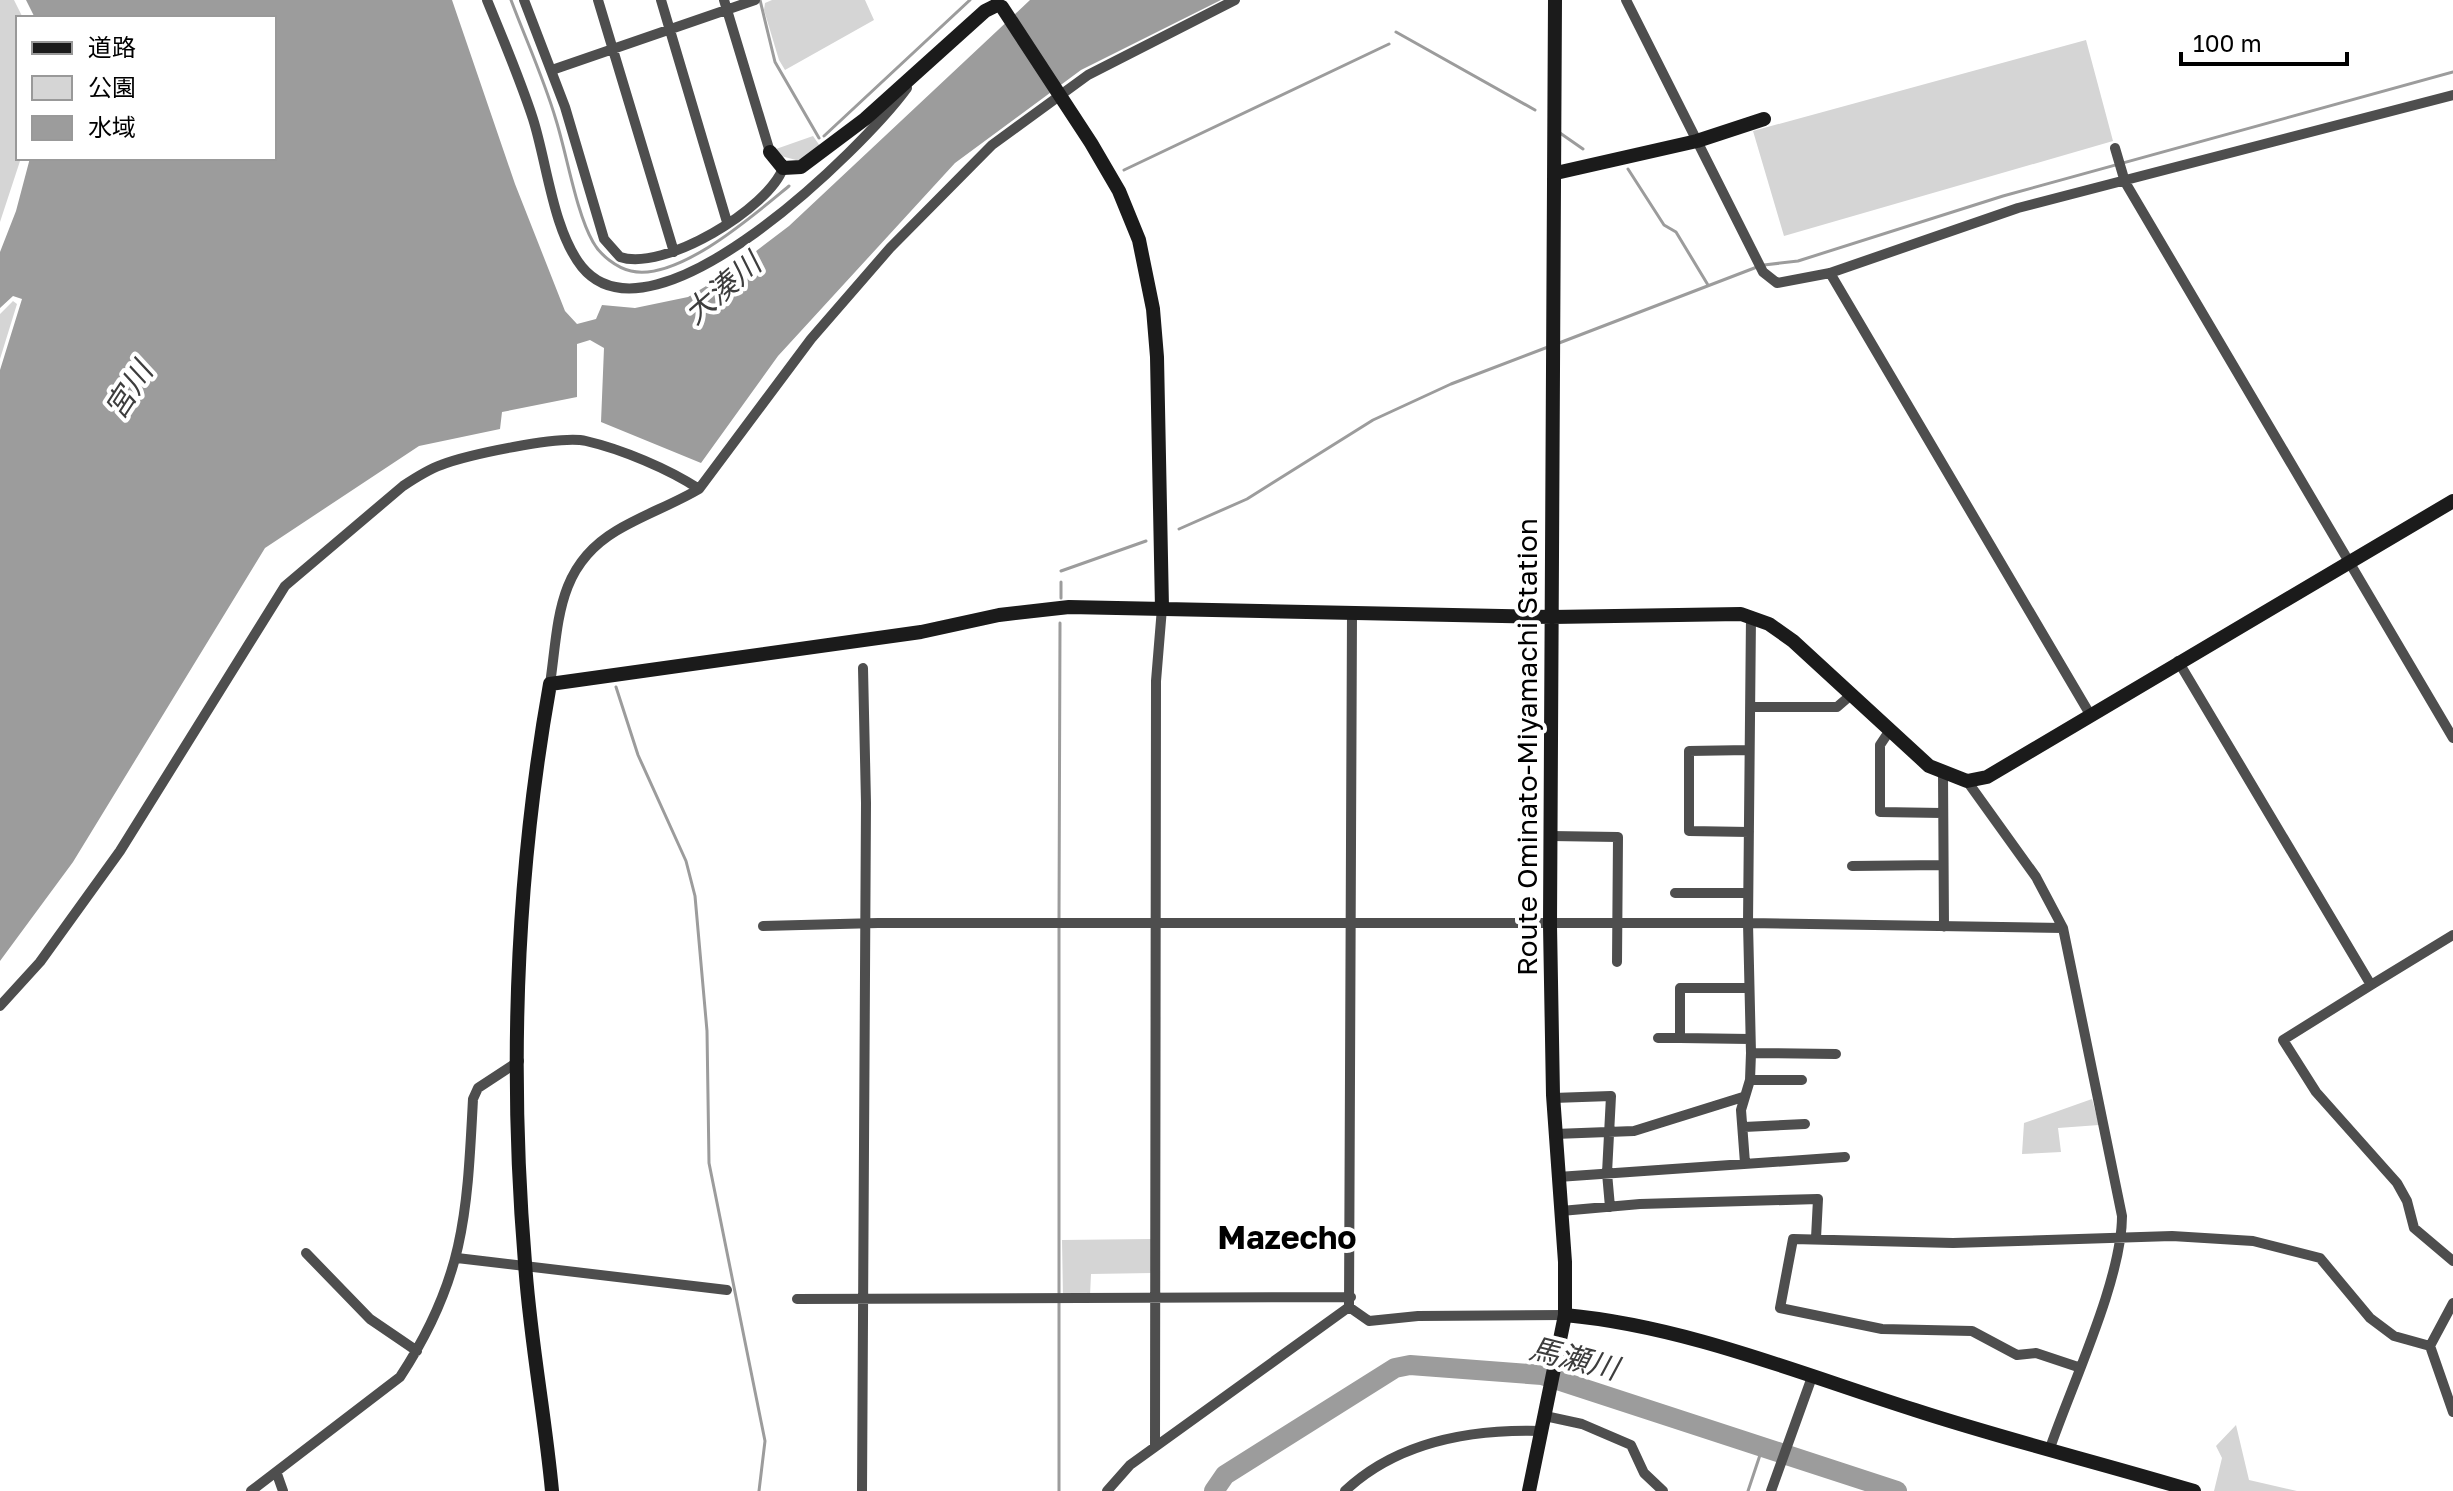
<svg xmlns="http://www.w3.org/2000/svg" width="2453" height="1491" font-family="'Golos Text','Noto Sans JP',sans-serif">
  <rect width="100%" height="100%" fill="#fff"/>
  <path fill="#d5d5d5" d="M 0,0 L 14,0 L 23,18 L 18,18 L 18,158 L 21,158 L 0,222 Z
    M 772,0 L 865,0 L 874,20 L 785,70 L 779,60 L 764,10 L 765,3 Z
    M 2086,40 L 2113,141 L 1784,236 L 1753,131 Z
    M 813,136 L 820,146 L 800,161 L 777,155 L 776,149 Z
    M 13,301 L 17,304 L 0,359 L 0,314 Z
    M 2092,1099 L 2099,1125 L 2058,1128 L 2061,1152 L 2022,1154 L 2024,1123 Z
    M 1151,1239 L 1152,1273 L 1091,1274 L 1090,1296 L 1063,1296 L 1062,1240 Z
    M 2236,1425 L 2249,1480 L 2297,1491 L 2214,1491 L 2222,1458 L 2216,1446 Z"/>
  <path fill="#9c9c9c" d="M 26,0 L 452,0 L 515,184 L 565,311 L 577,324 L 596,319 L 602,305 L 635,308 L 688,297 L 726,274 L 789,226 L 1030,0 L 1221,0 L 1081,70 L 955,163 L 778,356 L 701,463 L 601,422 L 604,348 L 590,340 L 577,344 L 577,397 L 502,412 L 500,429 L 419,446 L 265,548 L 73,862 L 0,961 L 0,370 L 22,299 L 13,296 L 0,308 L 0,252 L 16,211 L 30,158 L 274,158 L 274,18 L 35,18 Z"/>
  <g fill="none" stroke-linecap="round" stroke-linejoin="round">
    <path stroke="#9c9c9c" stroke-width="3" d="M 511,0 C 526,40 544,79 556,120 C 567,155 576,212 593,242 C 600,255 617,268 631,271 C 678,282 755,214 789,186
      M 760,0 L 775,62 L 819,138
      M 1396,32 L 1535,110
      M 1560,133 L 1583,149
      M 824,136 L 970,0
      M 1628,169 L 1664,225 L 1676,232 L 1708,285
      M 1124,170 L 1389,44
      M 1764,265 L 1798,261 L 2003,196 L 2453,72
      M 1559,343 L 1757,267
      M 1179,529 L 1247,499 L 1373,420 L 1451,384 L 1548,347
      M 1061,571 L 1146,541
      M 1061,598 L 1061,582
      M 616,687 L 638,755 L 686,861 L 695,896 L 707,1031 L 709,1163 L 765,1441 L 759,1491
      M 1059,919 L 1060,623
      M 1059,1491 L 1059,927
      M 1748,1491 L 1763,1446"/>
    <path stroke="#9c9c9c" stroke-width="20" d="M 1214,1491 L 1225,1475 L 1395,1368 L 1410,1365 L 1542,1375 L 1897,1491"/>
    <path stroke="#4e4e4e" stroke-width="10" d="M 487,0 C 503,39 520,79 533,119 C 547,163 553,231 582,267 C 654,355 864,147 907,88
      M 524,0 L 565,107 L 604,239 L 620,257 C 664,272 769,208 783,168
      M 598,0 L 674,252
      M 661,0 L 727,222
      M 724,0 L 770,152
      M 1626,0 L 1763,272 L 1777,283 L 1830,273 L 2018,208 L 2453,95
      M 552,70 L 755,0
      M 2115,148 L 2125,182 L 2453,738
      M 1830,273 L 2091,716
      M 2178,661 L 2371,985 L 2283,1040 L 2316,1092 L 2397,1183 L 2407,1201 L 2414,1228 L 2453,1261
      M 550,684 C 559,622 556,567 616,531 C 642,515 672,505 699,489
      M 1750,707 L 1837,707 L 1851,695
      M 1890,730 L 1880,745 L 1880,812 L 1942,813
      M 1943,773 L 1944,927
      M 1967,781 L 2036,877 L 2063,928 L 2122,1216 C 2122,1279 2072,1384 2050,1448
      M 1749,832 L 1689,831 L 1689,751 L 1749,750
      M 1551,836 L 1618,837 L 1617,962
      M 1852,866 L 1943,865
      M 1675,893 L 1748,893
      M 763,926 L 878,923 L 1748,923 L 2063,928
      M 2371,985 L 2453,935
      M 1749,988 L 1680,988 L 1680,1038 L 1750,1039
      M 0,1006 L 40,962 L 120,851 L 285,586 L 403,486 C 415,478 427,470 441,465 C 467,455 560,435 586,441 C 621,449 669,469 699,489 L 811,339 L 890,248 L 992,145 L 1088,75 L 1235,0
      M 1658,1038 L 1680,1038
      M 1751,1053 L 1836,1054
      M 1750,1080 L 1802,1080
      M 1553,1098 L 1611,1096 L 1607,1173 L 1610,1207
      M 1744,1127 L 1805,1124
      M 1555,1134 L 1634,1131 L 1743,1097
      M 1745,1163 L 1741,1110 L 1750,1080 L 1751,1053 L 1748,923 L 1751,616
      M 1558,1177 L 1845,1157
      M 1561,1211 L 1640,1204 L 1818,1199 L 1816,1238
      M 306,1253 L 370,1319 L 417,1351
      M 457,1258 L 727,1290
      M 797,1299 L 1351,1297
      M 2453,1303 L 2430,1346 L 2453,1412
      M 1349,1307 L 1369,1321 L 1418,1316 L 1565,1315
      M 2078,1367 L 2036,1353 L 2017,1355 L 1972,1331 L 1882,1329 L 1780,1308 L 1793,1239 L 1953,1243 L 2172,1236 L 2253,1241 L 2320,1258 L 2370,1318 L 2394,1336 L 2430,1346
      M 1545,1416 L 1582,1424 L 1631,1445 L 1644,1473 L 1663,1491
      M 1155,1447 L 1156,681 L 1162,608
      M 277,1474 L 283,1491
      M 251,1491 L 400,1377 C 465,1278 467,1213 473,1099 L 478,1088 L 519,1061
      M 862,1491 L 866,803 L 863,668
      M 1107,1491 L 1130,1465 L 1349,1307 L 1352,612
      M 1345,1491 C 1398,1441 1473,1429 1542,1431
      M 1771,1491 L 1812,1377"/>
    <path stroke="#1b1b1b" stroke-width="14" d="M 770,152 L 783,168 L 801,167 L 865,119 L 985,11 L 997,5 L 1002,7 L 1091,143 L 1119,191 L 1139,240 L 1153,309 L 1157,357 L 1162,608
      M 1556,173 L 1697,141 L 1764,119
      M 1565,1315 C 1685,1326 1801,1374 1915,1410 C 2007,1440 2101,1463 2194,1491
      M 552,1491 C 545,1415 530,1339 525,1263 C 509,1070 516,874 550,684 L 921,632 L 999,615 L 1069,607 L 1552,617 L 1741,614 L 1769,624 L 1793,641 L 1929,766 L 1967,781 L 1987,777 L 2453,501
      M 1529,1491 L 1565,1315 L 1565,1262 L 1553,1095 L 1550,925 L 1555,0"/>
  </g>
  <g text-anchor="middle" dominant-baseline="central" stroke-width="8" stroke-linejoin="round" paint-order="stroke">
    <g font-size="28" fill="#000" stroke="#fff">
      <text transform="translate(1526 747) rotate(-90)">Route Ominato-Miyamachi Station</text>
    </g>
    <g font-size="30" font-style="italic" fill="#3d3d3d" stroke="#fff">
      <text transform="translate(722 288) rotate(-41)">大湊川</text>
      <text transform="translate(128 390) rotate(-57)">宮川</text>
      <text transform="translate(1574 1358) rotate(14)">馬瀬川</text>
    </g>
    <g font-size="32" font-weight="bold" fill="#000" stroke="#fff">
      <text x="1287" y="1237">Mazecho</text>
    </g>
  </g>
  <rect x="16" y="16" width="260" height="144" fill="#ffffff" stroke="#999999" stroke-width="2"/>
  <rect x="32" y="42" width="40" height="12" fill="#1b1b1b" stroke="#999999" stroke-width="2"/>
  <text x="88" y="56" font-size="24" fill="#000000">道路</text>
  <rect x="32" y="76" width="40" height="24" fill="#d5d5d5" stroke="#999999" stroke-width="2"/>
  <text x="88" y="96" font-size="24" fill="#000000">公園</text>
  <rect x="32" y="116" width="40" height="24" fill="#9c9c9c" stroke="#999999" stroke-width="2"/>
  <text x="88" y="136" font-size="24" fill="#000000">水域</text>
  <path d="M2181 52v12h166v-12" fill="none" stroke="#000000" stroke-width="4"/>
  <text x="2193" y="52" font-size="24" fill="#000000" stroke="#ffffff" stroke-width="6" paint-order="stroke">100 m</text>
</svg>
